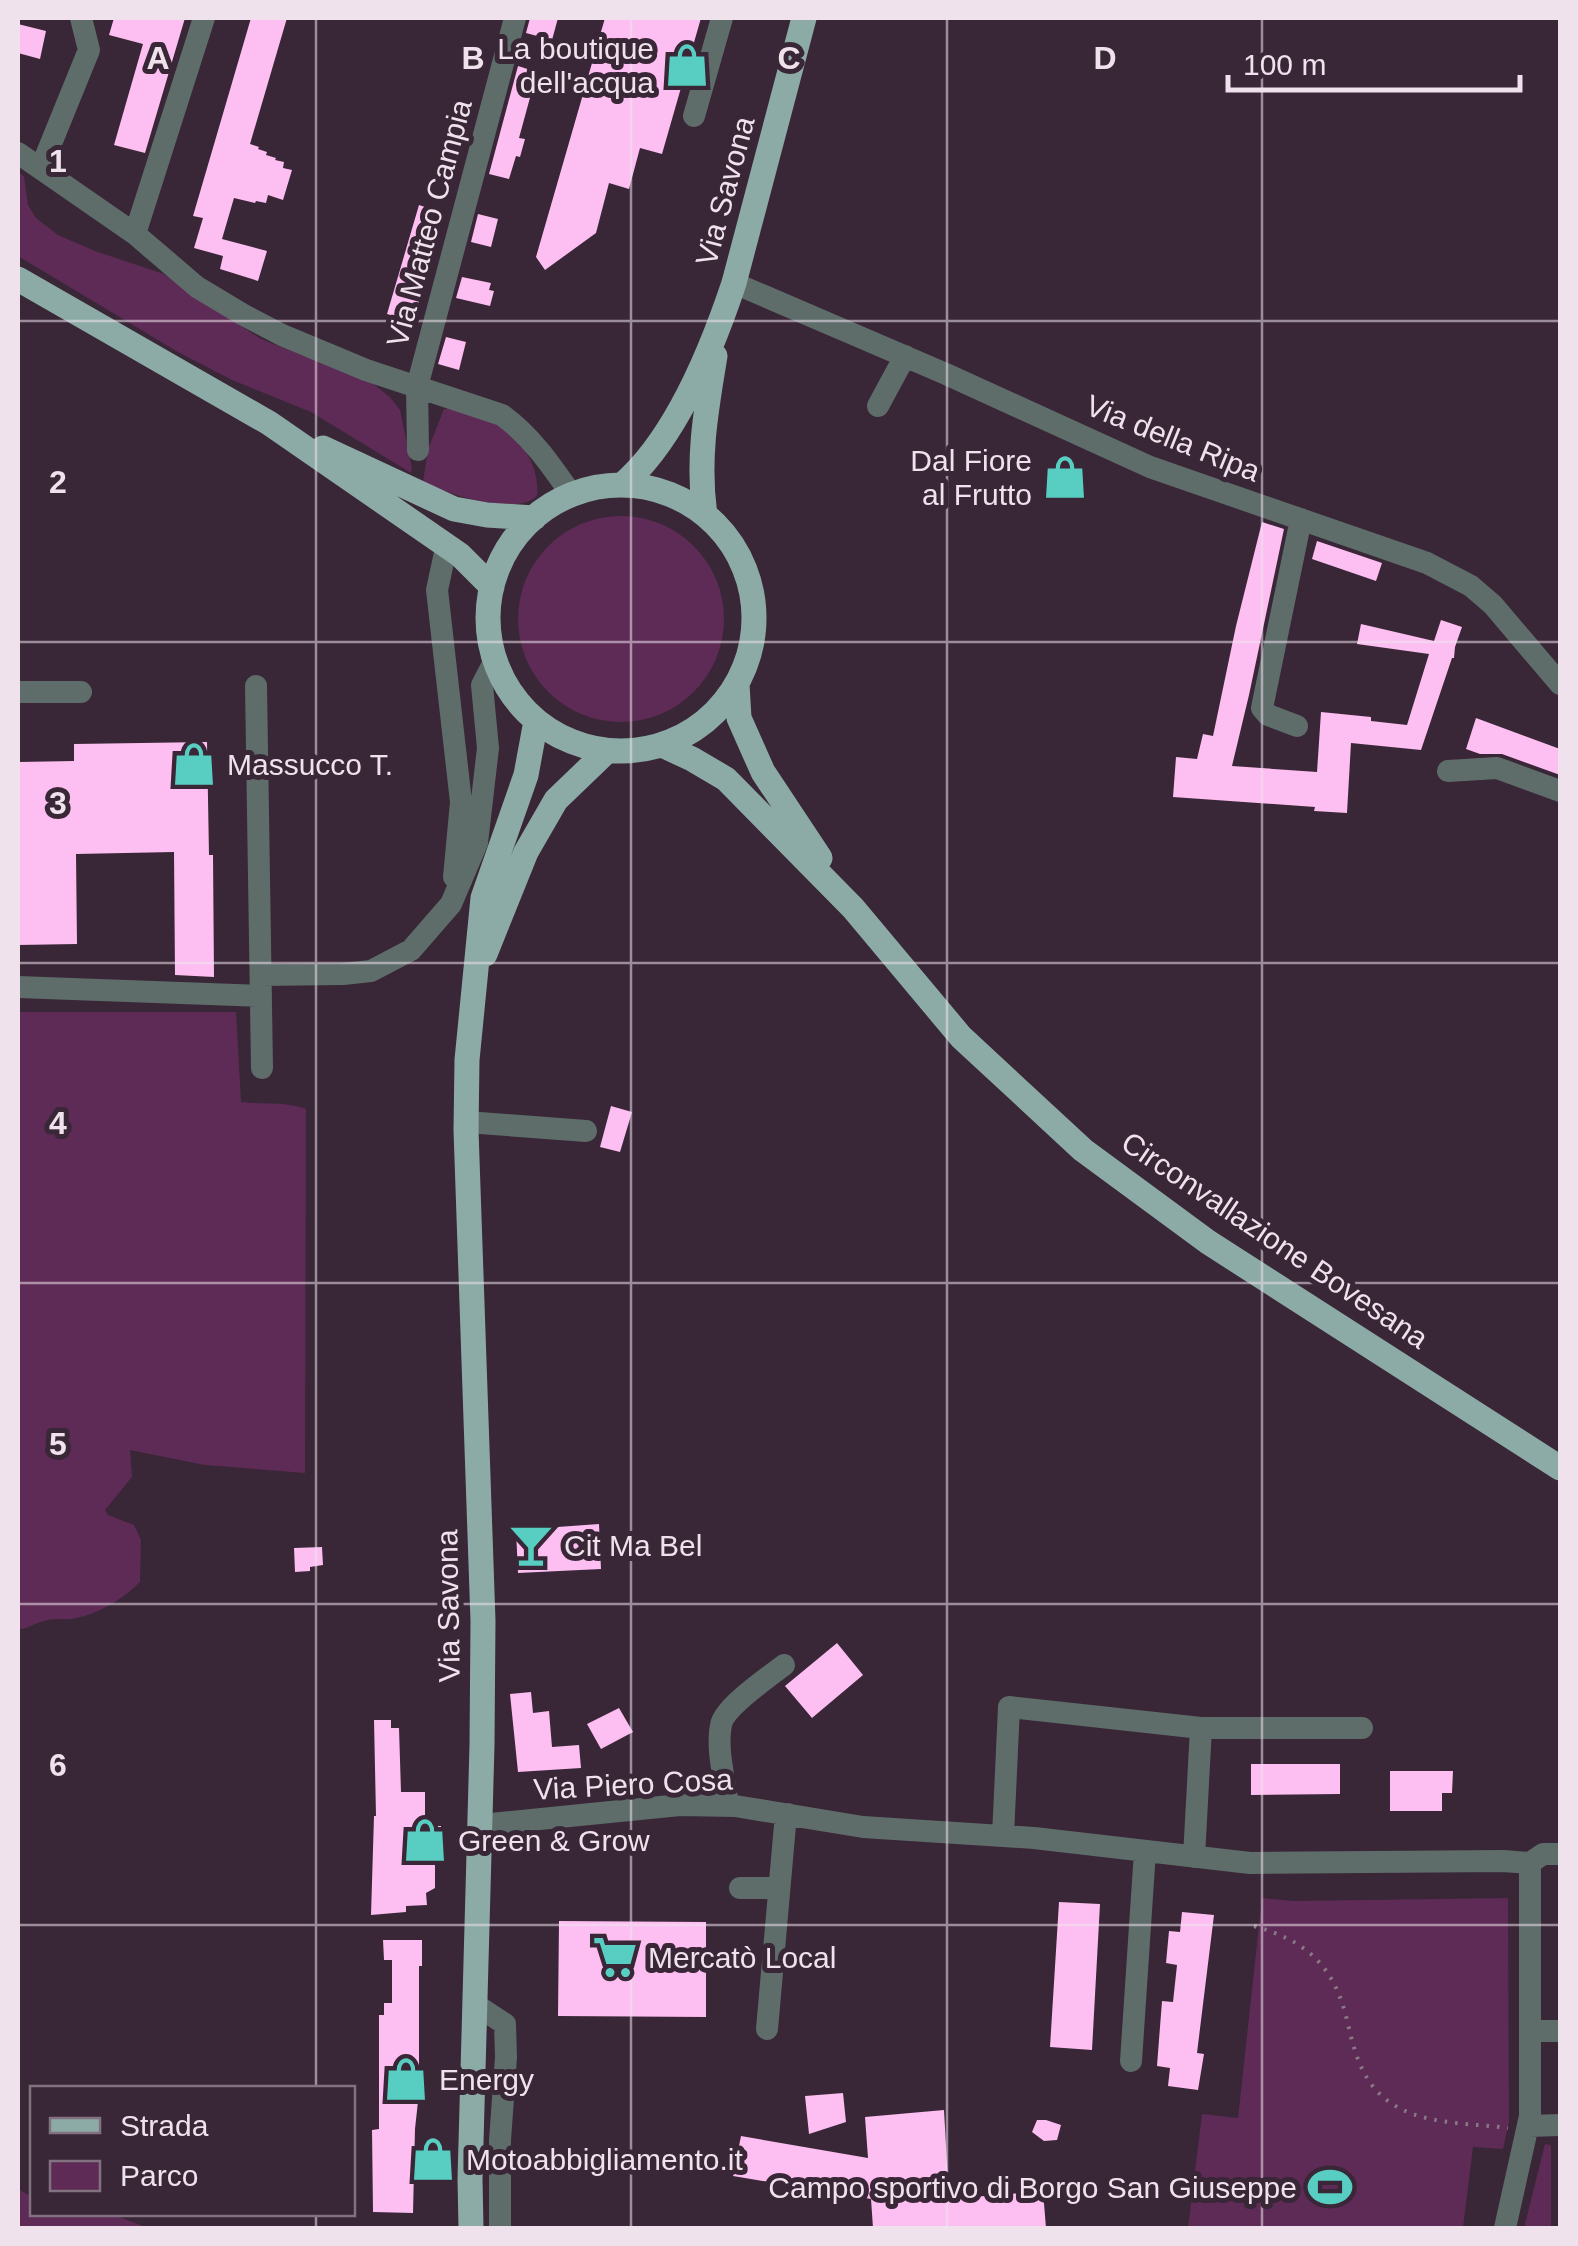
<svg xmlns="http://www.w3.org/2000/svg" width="1578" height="2246" font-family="Helvetica,sans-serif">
  <rect width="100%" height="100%" fill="#392636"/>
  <path fill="#5d2b56" d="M 18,171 L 24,177 L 28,205 L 36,218 L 58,235 L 95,251 L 164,274 L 261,339 L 372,383 L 390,397 L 400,410 L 412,468 L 411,473 L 311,412 L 232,380 L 178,352 L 18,256 Z
    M 444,409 C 490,408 542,447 537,496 C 514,517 448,494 423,482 L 428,449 Z
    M518 619a103 103 0 1 1 206 0a103 103 0 1 1-206 0Z
    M 18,1012 L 236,1012 L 241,1102 C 266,1105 282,1101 306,1109 L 305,1473 L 205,1465 L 130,1450 L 132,1477 L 105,1510 L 108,1515 L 134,1525 L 141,1540 L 140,1582 C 122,1600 97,1615 71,1619 C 64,1620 55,1618 48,1620 C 37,1622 29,1628 18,1630 Z
    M 1262,1898 L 1293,1901 L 1508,1898 L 1509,2122 L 1503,2149 L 1473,2147 L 1463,2228 L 1188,2228 L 1202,2114 L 1238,2118 Z
    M 1545,2144 L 1551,2145 L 1551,2228 L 1524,2228 Z
    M 18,2189 L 32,2197 L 32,2214 L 117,2216 L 148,2228 L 18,2228 Z"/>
  <path fill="#fdbef1" d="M 114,18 L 185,18 L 145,153 L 114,145 L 143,44 L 109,35 Z
    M 251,18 L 287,18 L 250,144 L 259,147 L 258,149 L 267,152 L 266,155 L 276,158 L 275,160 L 284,162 L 283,168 L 292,170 L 283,200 L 268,195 L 266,203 L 256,201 L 255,203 L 234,198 L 222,239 L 267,251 L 258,281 L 220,269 L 223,256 L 194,248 L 203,218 L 193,216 Z
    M 530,18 L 558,18 L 552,40 L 526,33 Z
    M 605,18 L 701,18 L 662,154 L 640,148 L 629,189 L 609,183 L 596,233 L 545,270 L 536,257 Z
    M 18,24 L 46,31 L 40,59 L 18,53 Z
    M 518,66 L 537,72 L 519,138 L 525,139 L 520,157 L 516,156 L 509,179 L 489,174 Z
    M 419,205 L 434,210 L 421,251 L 431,254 L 414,322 L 387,314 Z
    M 478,214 L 498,219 L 491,247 L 471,242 Z
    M 462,277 L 491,283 L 489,290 L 494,291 L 490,306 L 456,298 Z
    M 446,337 L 466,342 L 459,370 L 438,364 Z
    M 1262,522 L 1284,529 L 1249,695 L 1232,766 L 1317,772 L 1321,712 L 1371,717 L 1371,721 L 1407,725 L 1429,654 L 1357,644 L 1361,624 L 1434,641 L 1441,620 L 1462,627 L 1455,647 L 1454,658 L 1452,658 L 1421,750 L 1351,743 L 1347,813 L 1314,811 L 1315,807 L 1173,797 L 1176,757 L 1197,759 L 1203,734 L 1213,736 L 1236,626 Z
    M 1317,541 L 1382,563 L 1376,581 L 1312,559 Z
    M 1476,718 L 1560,749 L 1560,775 L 1502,754 L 1480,754 L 1466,749 Z
    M 207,742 L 209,855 L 213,855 L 214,977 L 175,975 L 174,852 L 76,854 L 77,944 L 18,945 L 18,762 L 74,761 L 74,744 Z
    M 611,1106 L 632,1112 L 620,1152 L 600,1147 Z
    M 599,1524 L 601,1569 L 518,1573 L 516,1530 Z
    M 322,1547 L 323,1565 L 310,1567 L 310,1571 L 295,1572 L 294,1548 Z
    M 837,1643 L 863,1675 L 812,1718 L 785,1686 Z
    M 531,1692 L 533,1713 L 549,1711 L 552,1747 L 579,1745 L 581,1768 L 518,1772 L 510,1694 Z
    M 619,1708 L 633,1732 L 601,1749 L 587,1724 Z
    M 374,1720 L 391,1720 L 391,1728 L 399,1728 L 401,1792 L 425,1792 L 425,1826 L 441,1826 L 441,1859 L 435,1858 L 435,1888 L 426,1893 L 427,1905 L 406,1906 L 406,1912 L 371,1915 L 374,1816 L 376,1816 Z
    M 1251,1764 L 1340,1764 L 1340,1794 L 1251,1795 Z
    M 1390,1771 L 1453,1771 L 1452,1793 L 1442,1793 L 1442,1811 L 1390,1811 Z
    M 1059,1902 L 1100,1904 L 1092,2050 L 1050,2047 Z
    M 1182,1912 L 1214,1915 L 1197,2053 L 1204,2054 L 1198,2090 L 1168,2086 L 1170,2068 L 1157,2066 L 1162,2001 L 1173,2002 L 1177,1965 L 1166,1963 L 1169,1931 L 1180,1932 Z
    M 559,1921 L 706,1922 L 706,2017 L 558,2016 Z
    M 383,1940 L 422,1940 L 422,1966 L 419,1966 L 419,2092 L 415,2129 L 413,2213 L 373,2212 L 372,2130 L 379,2129 L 379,2015 L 384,2015 L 384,2003 L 392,2003 L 392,1960 L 384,1960 Z
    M 843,2093 L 846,2122 L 809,2134 L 805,2096 Z
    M 944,2110 L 949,2199 L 1043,2191 L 1046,2228 L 873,2228 L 871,2199 L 733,2176 L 741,2136 L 868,2158 L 865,2117 Z
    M 1037,2120 L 1046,2120 L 1061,2125 L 1057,2140 L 1044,2141 L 1032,2132 Z"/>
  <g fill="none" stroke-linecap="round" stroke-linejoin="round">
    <path stroke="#897986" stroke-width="4" stroke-dasharray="2.5 8" stroke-linecap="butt" d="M 1254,1926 C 1307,1941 1334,1966 1347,2020 C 1354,2050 1361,2081 1388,2101 C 1420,2125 1470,2123 1508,2128"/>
    <path stroke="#5e6c6a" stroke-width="22" d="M 694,116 L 722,18
      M 18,153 L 135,234 L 197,287 L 242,314 L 282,335 L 366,370 L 502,415 C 531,436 551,465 571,494
      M 41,168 L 89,50 L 81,18
      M 135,234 L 204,18
      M 734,283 L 946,374 L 1150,467 L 1427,563 L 1471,586 L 1493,605 L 1560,684
      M 878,406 L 905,356
      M 418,450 L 417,387 L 515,18
      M 446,548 L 437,590 L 461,802 L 454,877
      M 256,686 L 262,1068
      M 18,692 L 81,692
      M 1297,726 L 1268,715 L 1262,708 L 1301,519
      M 1448,771 L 1497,768 L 1560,791
      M 261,975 L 343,974 L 371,971 L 411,950 L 451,904 L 477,843 L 488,748 L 482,685 L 495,660
      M 18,987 L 261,996
      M 466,1122 L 586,1131
      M 728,1805 C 725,1782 716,1748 721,1725 C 724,1707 769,1677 784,1665
      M 480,1825 L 680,1805 L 735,1806 L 863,1827 L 1034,1838 L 1250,1863 L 1503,1861 L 1530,1863 L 1543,1854 L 1560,1854
      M 1003,1836 L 1009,1707 L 1201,1728 L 1362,1728
      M 1194,1857 L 1201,1728
      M 740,1888 L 779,1888
      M 476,2005 L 505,2024 L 506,2057 L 500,2140 L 500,2228
      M 767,2029 L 785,1825 L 788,1814
      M 1531,2031 L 1560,2031
      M 1131,2061 L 1145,1851
      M 1529,2126 L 1560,2125
      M 1505,2228 L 1530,2116 L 1530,1863"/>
    <path stroke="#8daba6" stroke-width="25" d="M 18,279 L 269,423 L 460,555 L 492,587
      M 323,448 L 454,509 L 487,515 L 534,518
      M 622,485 C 676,439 712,349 734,283 L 804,18
      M488 618a133 133 0 1 1 266 0a133 133 0 1 1-266 0Z
      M 705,515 C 697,460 706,410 715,356
      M 737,684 L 739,718 L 763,772 L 820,858
      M 662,745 L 692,759 L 726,779 L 853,908 L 961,1037 L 1083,1150 L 1208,1242 L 1560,1468
      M 485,954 L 526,852 L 556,800 L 607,751
      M 471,2228 L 470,2179 L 482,1745 L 483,1621 L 466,1130 L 467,1060 L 483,898 L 526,775 L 536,721"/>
  </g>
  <path fill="none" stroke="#efe2ec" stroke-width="2.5" stroke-opacity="0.55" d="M 316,18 L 316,2088M 631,18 L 631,2228M 947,18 L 947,2228M 1262,18 L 1262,2228M 18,321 L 1560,321M 18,642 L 1560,642M 18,963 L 1560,963M 18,1283 L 1560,1283M 18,1604 L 1560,1604M 18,1925 L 1560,1925M 316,2214 L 316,2228"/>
  <defs>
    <g id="shop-bare" transform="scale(3.45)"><path d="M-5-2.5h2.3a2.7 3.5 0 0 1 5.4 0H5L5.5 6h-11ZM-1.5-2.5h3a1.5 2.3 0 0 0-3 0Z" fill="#57cec1" stroke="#392636" stroke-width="2.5" paint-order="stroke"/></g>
    <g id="bar-bare" transform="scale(3.45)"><path d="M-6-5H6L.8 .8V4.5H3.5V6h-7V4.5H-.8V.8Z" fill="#57cec1" stroke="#392636" stroke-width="2.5" paint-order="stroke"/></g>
    <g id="supermarket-bare" transform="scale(3.45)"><path d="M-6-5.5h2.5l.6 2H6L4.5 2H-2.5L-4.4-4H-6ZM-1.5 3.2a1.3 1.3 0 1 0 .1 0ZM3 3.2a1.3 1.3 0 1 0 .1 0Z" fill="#57cec1" stroke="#392636" stroke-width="2.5" paint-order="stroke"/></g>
    <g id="stadium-bare" transform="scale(3.45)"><path d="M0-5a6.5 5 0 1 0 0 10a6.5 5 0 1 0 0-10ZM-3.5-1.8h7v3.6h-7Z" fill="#57cec1" stroke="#392636" stroke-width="2.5" paint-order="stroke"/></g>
  </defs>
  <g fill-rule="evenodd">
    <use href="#shop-bare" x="687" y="65"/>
    <use href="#shop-bare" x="1065" y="477"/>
    <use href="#shop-bare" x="194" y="764"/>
    <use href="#bar-bare" x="531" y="1545"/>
    <use href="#shop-bare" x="425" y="1840"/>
    <use href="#supermarket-bare" x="615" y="1957"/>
    <use href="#shop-bare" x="406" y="2079"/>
    <use href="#shop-bare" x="433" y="2159"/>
    <use href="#stadium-bare" x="1330" y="2187"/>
  </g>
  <g text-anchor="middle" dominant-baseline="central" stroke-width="10" stroke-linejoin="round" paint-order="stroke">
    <g font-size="30" fill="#efe2ec" stroke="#392636" text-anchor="start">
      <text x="654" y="48" text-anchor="end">La boutique<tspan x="654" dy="34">dell'acqua</tspan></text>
      <text x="1032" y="460" text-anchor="end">Dal Fiore<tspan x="1032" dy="34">al Frutto</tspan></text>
      <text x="227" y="764">Massucco T.</text>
      <text x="564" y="1545">Cit Ma Bel</text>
      <text x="458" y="1840">Green &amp; Grow</text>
      <text x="648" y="1957">Mercatò Local</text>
      <text x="439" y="2079">Energy</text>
      <text x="466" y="2159">Motoabbigliamento.it</text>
      <text x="1297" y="2187" text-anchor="end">Campo sportivo di Borgo San Giuseppe</text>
    </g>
    <g font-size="30" fill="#efe2ec" stroke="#392636">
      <text transform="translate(725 191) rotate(-75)">Via Savona</text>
      <text transform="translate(429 223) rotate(-75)">Via Matteo Campia</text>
      <text transform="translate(1173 438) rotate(22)">Via della Ripa</text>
      <text transform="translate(1275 1240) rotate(34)">Circonvallazione Bovesana</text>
      <text transform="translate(448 1606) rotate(-91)">Via Savona</text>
      <text transform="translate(633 1784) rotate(-3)">Via Piero Cosa</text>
    </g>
  </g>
  <g font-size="32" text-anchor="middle" font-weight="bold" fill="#efe2ec" stroke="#392636" stroke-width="10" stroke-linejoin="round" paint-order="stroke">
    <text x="158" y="69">A</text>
    <text x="473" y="69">B</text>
    <text x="789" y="69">C</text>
    <text x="1105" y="69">D</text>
    <text x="58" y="172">1</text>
    <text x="58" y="493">2</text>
    <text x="58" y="814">3</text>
    <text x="58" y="1134">4</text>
    <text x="58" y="1455">5</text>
    <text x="58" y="1776">6</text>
  </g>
  <rect width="1578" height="2246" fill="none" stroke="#efe2ec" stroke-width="40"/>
  <rect x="30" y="2086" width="325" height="130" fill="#392636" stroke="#82717f" stroke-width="2.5"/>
  <rect x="50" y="2118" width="50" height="15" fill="#8daba6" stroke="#82717f" stroke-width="2.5"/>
  <text x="120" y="2136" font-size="30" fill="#efe2ec">Strada</text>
  <rect x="50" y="2161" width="50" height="30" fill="#5d2b56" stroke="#82717f" stroke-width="2.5"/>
  <text x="120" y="2186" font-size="30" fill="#efe2ec">Parco</text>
  <path d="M1228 75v15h292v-15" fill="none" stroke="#efe2ec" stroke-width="5"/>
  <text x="1243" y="75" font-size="30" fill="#efe2ec" stroke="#392636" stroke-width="8" paint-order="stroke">100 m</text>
</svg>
